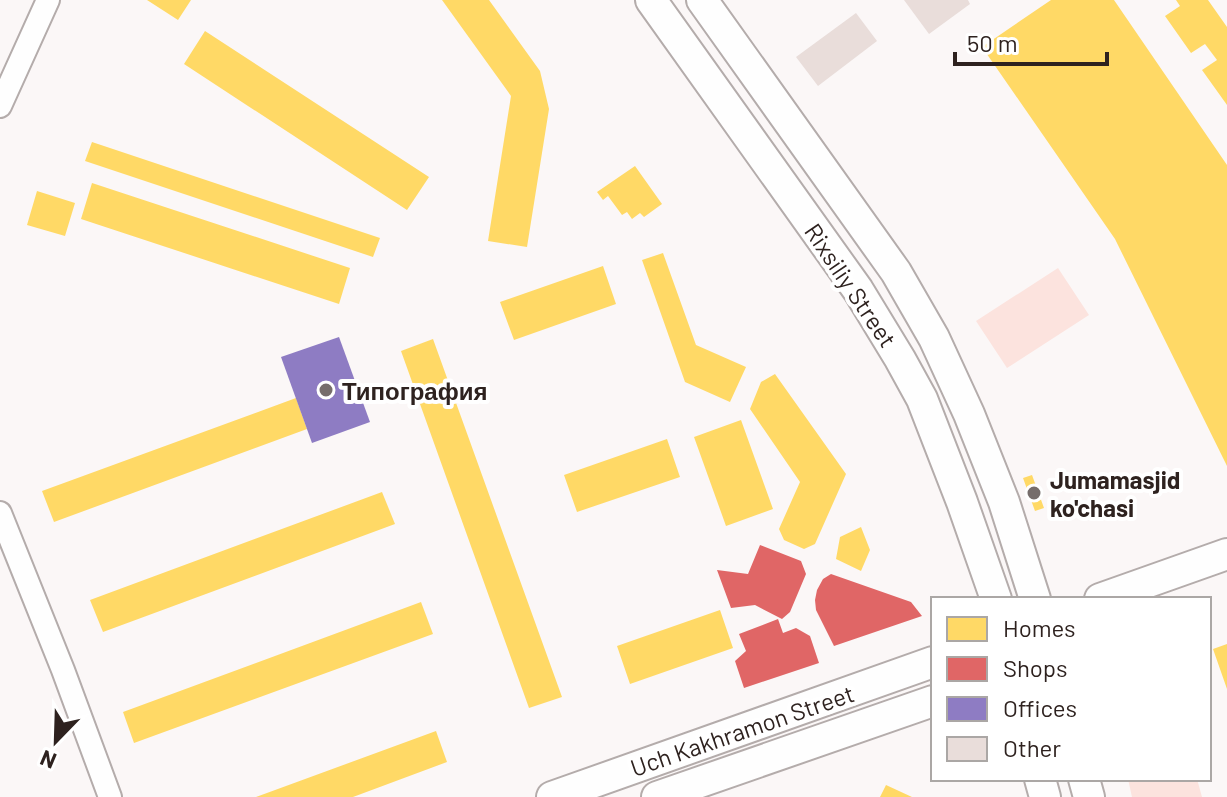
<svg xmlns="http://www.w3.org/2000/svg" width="1227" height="797" font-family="Barlow,sans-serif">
  <rect width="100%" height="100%" fill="#fbf7f7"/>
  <path fill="#fce3de" d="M 1058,268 L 1089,315 L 1007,368 L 976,321 Z
    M 1128,779 L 1197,779 L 1202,797 L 1132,797 Z"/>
  <path fill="#ffd966" d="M 147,0 L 191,0 L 178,20 Z
    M 442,0 L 489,0 L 540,71 L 549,109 L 527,247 L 488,241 L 511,96 Z
    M 1051,0 L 1114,0 L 1227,165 L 1227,466 L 1115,239 L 982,47 Z
    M 1176,0 L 1208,0 L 1227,27 L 1227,105 L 1202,70 L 1217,60 L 1205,44 L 1191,53 L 1165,16 L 1180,6 Z
    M 205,31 L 429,177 L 407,210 L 184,64 Z
    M 92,142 L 380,238 L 373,257 L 85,161 Z
    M 635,166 L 662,204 L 644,217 L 640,213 L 632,219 L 627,212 L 622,215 L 608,196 L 603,200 L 597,192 Z
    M 92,183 L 350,268 L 339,304 L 81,219 Z
    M 37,191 L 75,203 L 65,236 L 27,225 Z
    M 663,253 L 696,345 L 746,367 L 730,402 L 685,382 L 642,260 Z
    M 603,266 L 616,304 L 514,340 L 500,302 Z
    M 433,339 L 562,697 L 529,708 L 401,351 Z
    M 775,374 L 846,474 L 815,544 L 804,549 L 784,540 L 779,529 L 800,482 L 750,409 L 761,382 Z
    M 296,398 L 307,429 L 54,522 L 42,491 Z
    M 741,420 L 773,509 L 726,526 L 694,437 Z
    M 667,439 L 680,477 L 577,512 L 564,475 Z
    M 1032,475 L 1044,508 L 1035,511 L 1023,478 Z
    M 382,492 L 395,524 L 103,632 L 90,600 Z
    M 861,527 L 870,550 L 861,571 L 836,559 L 840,537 Z
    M 421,602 L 433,634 L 134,743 L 123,712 Z
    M 720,610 L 733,648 L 630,684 L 617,646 Z
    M 1227,644 L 1227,689 L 1213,649 Z
    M 436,731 L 447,762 L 353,797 L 256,797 Z
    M 886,785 L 912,797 L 880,797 Z"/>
  <path fill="#e06666" d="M 760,545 L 801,561 L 806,574 L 790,612 L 782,619 L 755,605 L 731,608 L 717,570 L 748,574 Z
    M 831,574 L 911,602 L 922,616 L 834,646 L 816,610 L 815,600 L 817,590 L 823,579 Z
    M 778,619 L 783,633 L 796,628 L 810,636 L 819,663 L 744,688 L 735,661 L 746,651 L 739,634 Z"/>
  <path fill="#8e7cc3" d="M 339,337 L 370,422 L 312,443 L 281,357 Z"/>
  <path fill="#e9ddda" d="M 904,0 L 968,0 L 970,4 L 929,34 Z
    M 856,13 L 877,41 L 818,86 L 796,57 Z"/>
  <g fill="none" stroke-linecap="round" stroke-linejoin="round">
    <g stroke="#b4acab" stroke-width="26">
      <path id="street" d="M 0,106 L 48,0
        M 0,513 L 63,670 L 110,797"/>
    </g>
    <g stroke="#b4acab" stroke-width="34">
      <path id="secondary" d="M 651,0 L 858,290 L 900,359 L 922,399 L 962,502 L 996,599
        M 702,0 L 896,272 L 934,338 L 969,414 L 1004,502 L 1035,599
        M 1100,599 L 1227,554
        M 1040,779 L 1045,797
        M 1084,779 L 1089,797
        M 552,797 L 933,662
        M 657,797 L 933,701"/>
    </g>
    <use href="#street" stroke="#fefefe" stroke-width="22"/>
    <use href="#secondary" stroke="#fefefe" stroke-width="30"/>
  </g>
  <g fill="#766d6b" stroke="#fff" stroke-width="3">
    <circle cx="326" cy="390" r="8"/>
    <circle cx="1034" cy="493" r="8"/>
  </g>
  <g text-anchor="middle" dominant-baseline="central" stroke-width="8" stroke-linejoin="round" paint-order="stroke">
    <g font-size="24" fill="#2e221f" stroke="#fff">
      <text transform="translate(851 285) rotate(56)">Rixsiliy Street</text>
      <text transform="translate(742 730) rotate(-19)">Uch Kakhramon Street</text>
    </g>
    <g font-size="24" font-weight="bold" fill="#2e221f" stroke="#fff" text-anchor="start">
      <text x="342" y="390">Типография</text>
      <text x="1050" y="479">Jumamasjid<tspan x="1050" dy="28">ko'chasi</tspan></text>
    </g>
  </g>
  <rect x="931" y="597" width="280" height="184" fill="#ffffff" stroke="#aba7a5" stroke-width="2"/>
  <rect x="947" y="617" width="40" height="24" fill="#ffd966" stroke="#aba7a5" stroke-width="2"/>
  <text x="1003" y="637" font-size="24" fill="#2e221f">Homes</text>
  <rect x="947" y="657" width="40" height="24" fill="#e06666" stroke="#aba7a5" stroke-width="2"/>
  <text x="1003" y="677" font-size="24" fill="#2e221f">Shops</text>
  <rect x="947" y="697" width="40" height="24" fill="#8e7cc3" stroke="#aba7a5" stroke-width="2"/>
  <text x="1003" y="717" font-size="24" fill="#2e221f">Offices</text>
  <rect x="947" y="737" width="40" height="24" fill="#e9ddda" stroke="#aba7a5" stroke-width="2"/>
  <text x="1003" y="757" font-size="24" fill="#2e221f">Other</text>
  <g transform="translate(56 741) rotate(203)" stroke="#ffffff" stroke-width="6" paint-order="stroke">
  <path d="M0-6L14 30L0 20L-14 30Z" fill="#2e221f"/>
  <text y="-12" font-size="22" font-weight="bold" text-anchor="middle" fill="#2e221f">N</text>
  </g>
  <path d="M955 52v12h152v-12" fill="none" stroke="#2e221f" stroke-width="4"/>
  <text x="967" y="52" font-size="24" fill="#2e221f" stroke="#ffffff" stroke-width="6" paint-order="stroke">50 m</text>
</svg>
